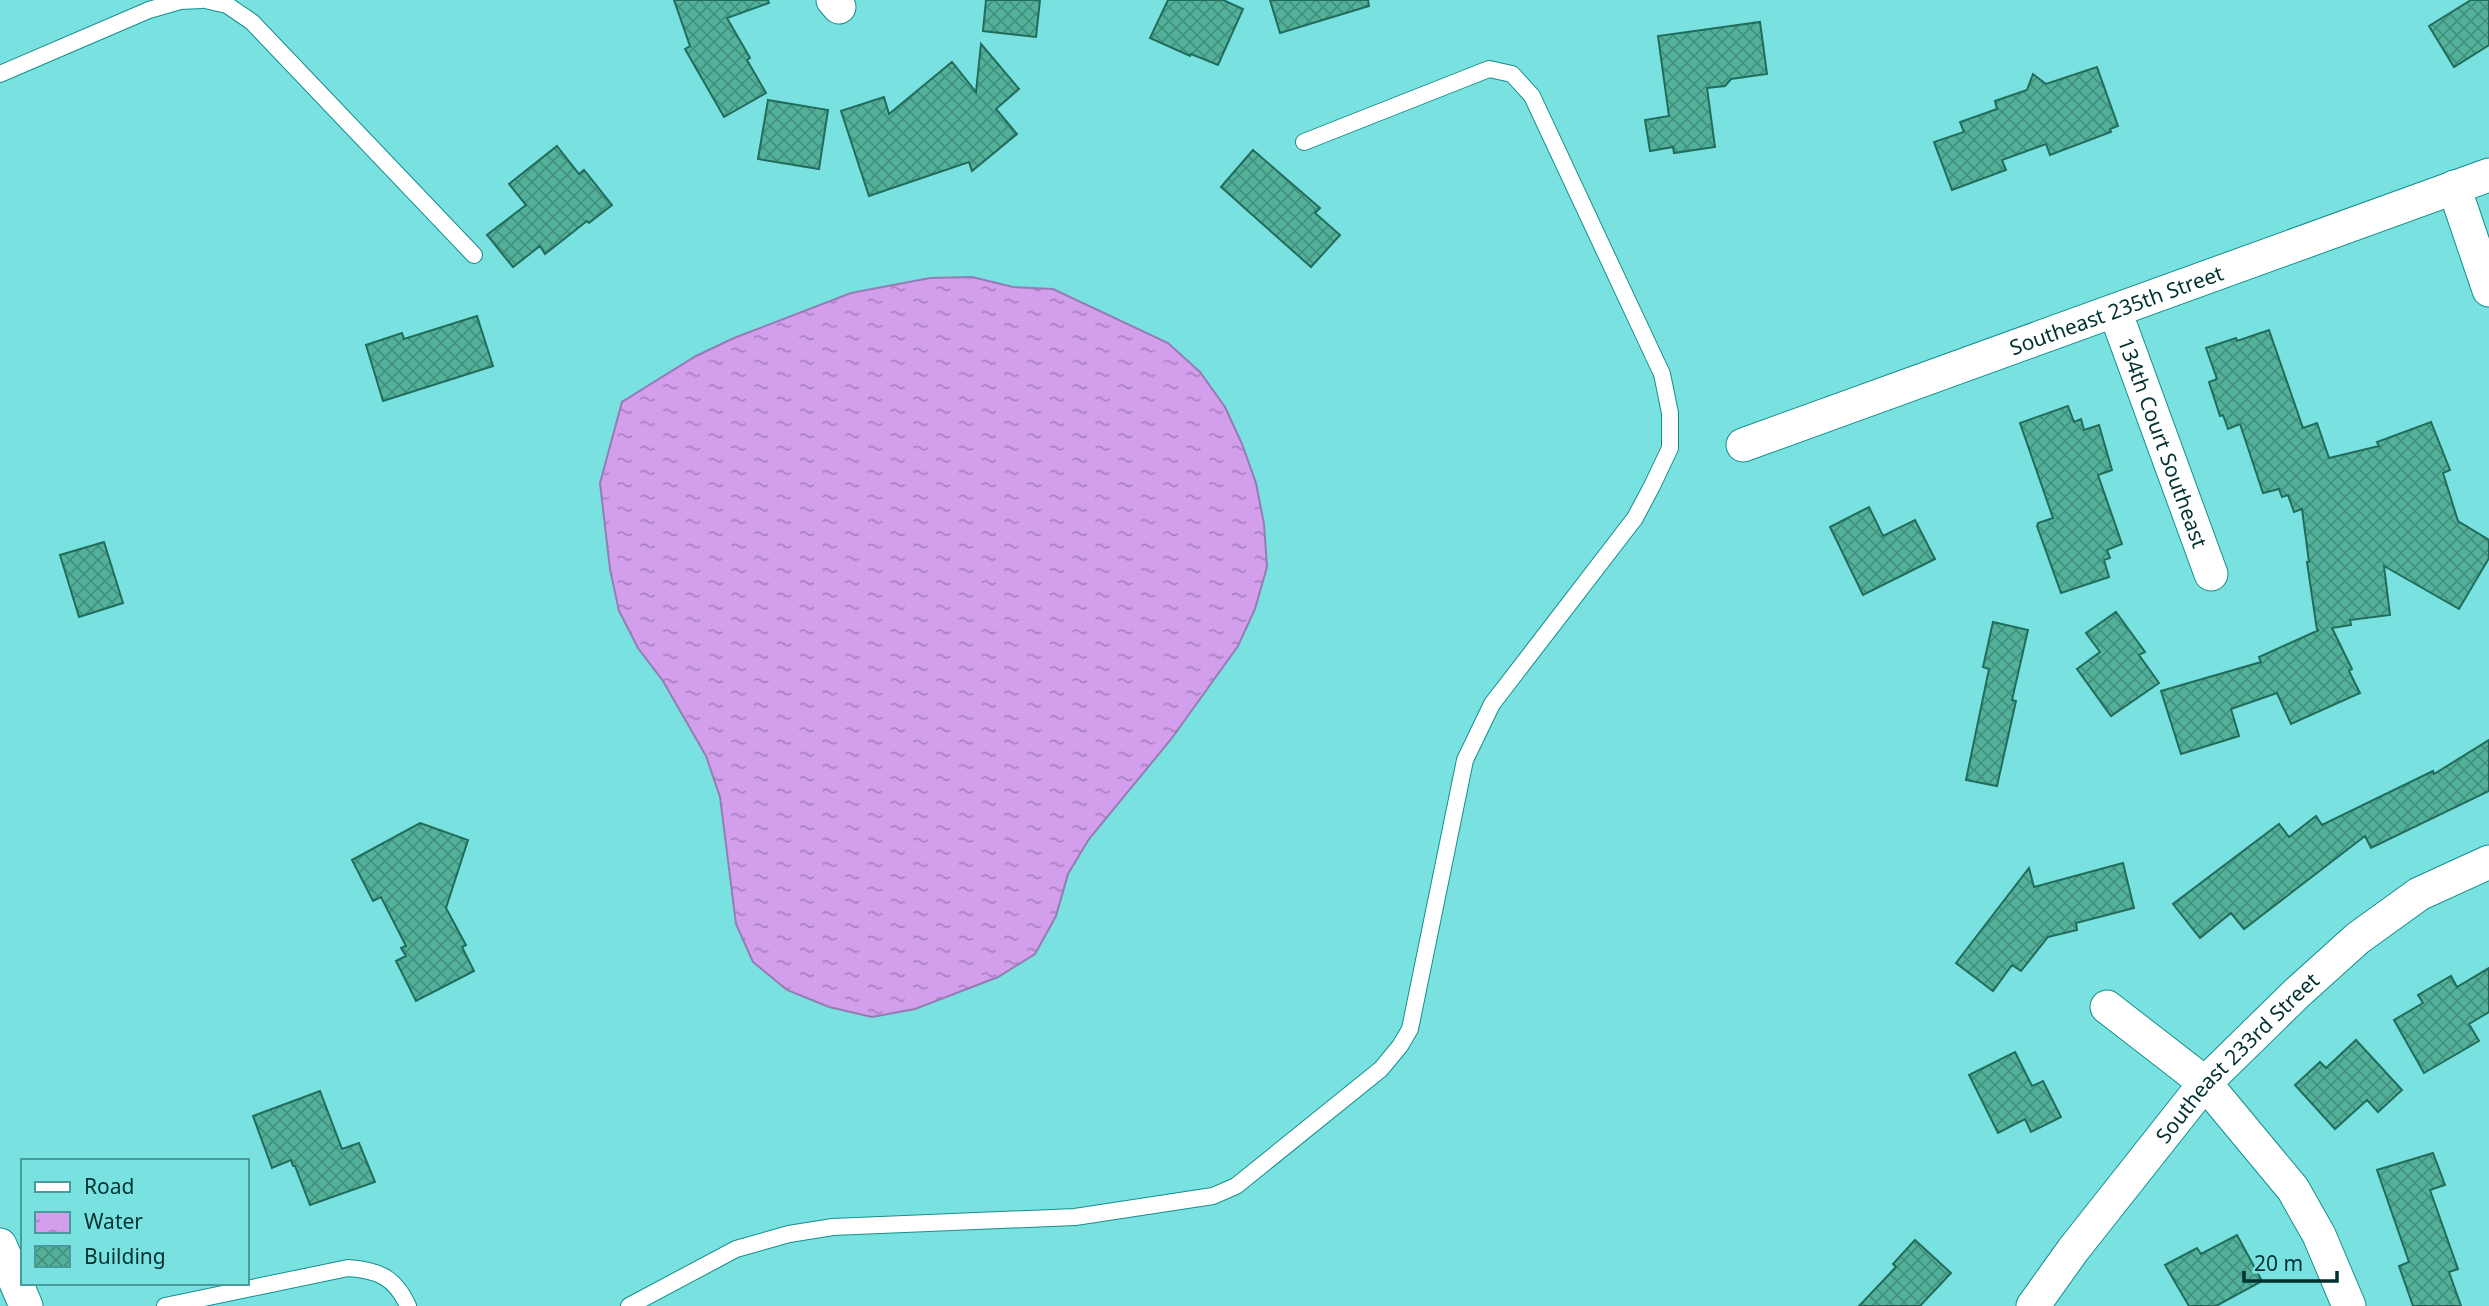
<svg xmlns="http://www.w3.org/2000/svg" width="2489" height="1306" font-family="'Noto Sans',sans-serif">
  <defs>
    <pattern id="water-ripples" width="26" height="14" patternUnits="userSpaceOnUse" patternTransform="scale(1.75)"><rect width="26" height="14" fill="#d39eec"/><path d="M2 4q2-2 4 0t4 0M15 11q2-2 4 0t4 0" fill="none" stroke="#a981c0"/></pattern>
    <pattern id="building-cross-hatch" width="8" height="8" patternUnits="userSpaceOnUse" patternTransform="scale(1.75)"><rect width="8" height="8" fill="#53b19a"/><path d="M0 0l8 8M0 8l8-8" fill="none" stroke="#42917e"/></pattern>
  </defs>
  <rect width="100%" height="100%" fill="#7ae1e1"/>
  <path fill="url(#water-ripples)" stroke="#947db4" stroke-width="2" d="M 972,277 L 1013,287 L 1053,289 L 1168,343 L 1200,372 L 1225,407 L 1242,444 L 1256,483 L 1264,524 L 1267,567 L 1255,609 L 1238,646 L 1172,738 L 1089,839 L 1068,874 L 1056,916 L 1035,954 L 998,977 L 915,1009 L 872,1017 L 829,1007 L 787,990 L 753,962 L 736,924 L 720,797 L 706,756 L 663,681 L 638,648 L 619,611 L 610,569 L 600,483 L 622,402 L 696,356 L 734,338 L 851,293 L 930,278 Z"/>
  <path fill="url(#building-cross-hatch)" stroke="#226c5b" stroke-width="2" d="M 674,0 L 768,0 L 769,3 L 727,18 L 750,58 L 747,60 L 766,93 L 724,117 L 685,49 L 690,46 Z
    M 986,0 L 1040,0 L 1036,37 L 983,31 Z
    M 1168,0 L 1223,0 L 1243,9 L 1218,65 L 1191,54 L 1190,56 L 1150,38 Z
    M 1270,0 L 1368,0 L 1369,6 L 1280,33 Z
    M 2471,0 L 2489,0 L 2489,45 L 2454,67 L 2429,26 Z
    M 1760,22 L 1767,74 L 1731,79 L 1725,86 L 1707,88 L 1715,147 L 1674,153 L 1673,147 L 1650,151 L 1645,120 L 1669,116 L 1658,36 Z
    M 981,44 L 1019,89 L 996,109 L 1017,134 L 972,171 L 969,162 L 869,196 L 841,111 L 884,97 L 889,114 L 952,62 L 976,92 Z
    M 2097,67 L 2118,126 L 2110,129 L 2111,132 L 2050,155 L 2046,144 L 2002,160 L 2006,170 L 1952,190 L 1934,142 L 1964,132 L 1960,122 L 1997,109 L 1995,101 L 2027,90 L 2033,74 L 2046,84 Z
    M 768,100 L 828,110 L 819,169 L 758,159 Z
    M 557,146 L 579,174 L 584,170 L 612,205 L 589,223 L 587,221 L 545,254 L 540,246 L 513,267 L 487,235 L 526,205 L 509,184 Z
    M 1253,150 L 1320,208 L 1315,213 L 1340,235 L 1311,267 L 1221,187 Z
    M 477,316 L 493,366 L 383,401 L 366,345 L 402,333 L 404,339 Z
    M 2269,330 L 2303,428 L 2317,423 L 2329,458 L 2379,446 L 2377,442 L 2431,422 L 2450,470 L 2443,473 L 2458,521 L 2489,540 L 2489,558 L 2459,609 L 2384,566 L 2390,615 L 2350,620 L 2351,625 L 2332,628 L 2352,669 L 2349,671 L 2360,693 L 2291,724 L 2277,693 L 2231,709 L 2239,736 L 2181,754 L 2161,691 L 2261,662 L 2259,657 L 2319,630 L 2317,630 L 2307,562 L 2309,562 L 2302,509 L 2294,512 L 2288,495 L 2282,497 L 2279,489 L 2263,493 L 2240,424 L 2228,429 L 2223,415 L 2220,416 L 2209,382 L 2217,379 L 2206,348 L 2236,338 L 2237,341 Z
    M 2068,406 L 2074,422 L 2081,419 L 2084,430 L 2099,425 L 2112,470 L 2098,475 L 2122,544 L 2107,550 L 2110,558 L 2104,560 L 2109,577 L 2061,593 L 2037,526 L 2038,523 L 2053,518 L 2020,423 Z
    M 1869,507 L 1883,536 L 1915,520 L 1935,559 L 1863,595 L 1830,527 Z
    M 104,542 L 123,603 L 79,617 L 60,555 Z
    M 2116,612 L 2145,652 L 2139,655 L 2159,683 L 2111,716 L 2077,669 L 2100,652 L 2086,633 Z
    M 1993,622 L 2028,630 L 2012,700 L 2016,701 L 1997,786 L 1966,780 L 1989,669 L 1983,667 Z
    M 2489,740 L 2489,791 L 2371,848 L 2365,836 L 2244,929 L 2231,913 L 2200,938 L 2173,904 L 2279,824 L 2289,837 L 2316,816 L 2322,825 L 2433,771 L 2434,774 Z
    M 420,823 L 468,840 L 446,908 L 466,945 L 462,947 L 474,971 L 416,1001 L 396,961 L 406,956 L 401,948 L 406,946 L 381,897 L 373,901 L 352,860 Z
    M 2123,863 L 2134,908 L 2076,923 L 2077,930 L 2048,937 L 2021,971 L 2012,965 L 1993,991 L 1956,963 L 2029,868 L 2034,887 Z
    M 2489,968 L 2489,1012 L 2469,1024 L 2479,1041 L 2424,1073 L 2394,1020 L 2423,1003 L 2418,995 L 2451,976 L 2457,987 Z
    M 2356,1040 L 2402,1090 L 2378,1112 L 2367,1100 L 2335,1129 L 2295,1085 L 2320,1062 L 2326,1068 Z
    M 2015,1052 L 2032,1086 L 2043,1081 L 2061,1117 L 2031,1132 L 2025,1119 L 1998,1133 L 1969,1075 Z
    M 320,1091 L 342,1149 L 359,1143 L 375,1182 L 310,1205 L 295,1166 L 293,1166 L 291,1160 L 272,1168 L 253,1116 Z
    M 2433,1153 L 2445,1185 L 2430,1190 L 2458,1269 L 2449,1272 L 2461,1306 L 2413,1306 L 2399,1266 L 2409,1262 L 2377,1170 Z
    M 2237,1235 L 2262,1281 L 2216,1306 L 2189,1306 L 2165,1265 L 2197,1248 L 2201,1254 Z
    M 1915,1240 L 1951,1273 L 1920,1306 L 1859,1306 L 1896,1267 L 1893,1264 Z"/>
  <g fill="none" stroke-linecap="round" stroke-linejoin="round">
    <g stroke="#158e8e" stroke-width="18">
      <path id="service" d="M 205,0 L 227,5 L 252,22 L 474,255
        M 0,74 L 149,10 L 180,1 L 201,0
        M 165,1306 L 348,1268 C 378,1270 395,1277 408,1306
        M 629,1306 L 736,1249 L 789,1234 L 833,1227 L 1075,1217 L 1213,1196 L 1236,1186 L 1381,1069 L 1400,1046 L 1410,1029 L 1465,760 L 1492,704 L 1635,518 L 1652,486 L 1670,448 L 1670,413 L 1662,374 L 1532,96 L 1512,74 L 1489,69 L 1304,142"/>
    </g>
    <g stroke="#158e8e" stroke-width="35">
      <g id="minor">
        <path d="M 833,0 L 839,7"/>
        <path d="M 2454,187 L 2489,290"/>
        <path id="s1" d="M 2115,311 L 2211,574"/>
        <path id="s2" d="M 1743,445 L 2489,175"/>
        <path d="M 2107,1007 L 2205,1083 L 2293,1189 L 2319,1235 L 2349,1306"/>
        <path d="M 0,1245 L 26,1306"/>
        <path id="s3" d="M 2033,1306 L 2073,1250 L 2205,1083 L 2297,993 L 2358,938 L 2419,894 L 2489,862"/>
      </g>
    </g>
    <use href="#service" stroke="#fff" stroke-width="16"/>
    <use href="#minor" stroke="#fff" stroke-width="33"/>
  </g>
  <g text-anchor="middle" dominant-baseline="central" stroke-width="5" stroke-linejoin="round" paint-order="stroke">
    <g font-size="21" fill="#003131" stroke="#7ae1e1">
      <text stroke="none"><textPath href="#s2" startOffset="397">Southeast 235th Street</textPath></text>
      <text stroke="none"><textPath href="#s1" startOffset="140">134th Court Southeast</textPath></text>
      <text stroke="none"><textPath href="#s3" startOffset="322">Southeast 233rd Street</textPath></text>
    </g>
  </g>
  <rect x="21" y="1159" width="228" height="126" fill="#7ae1e1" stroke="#499b9b" stroke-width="2"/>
  <rect x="35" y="1182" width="35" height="10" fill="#ffffff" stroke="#499b9b" stroke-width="2"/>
  <text x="84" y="1194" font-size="21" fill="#003131">Road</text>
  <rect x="35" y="1212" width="35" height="21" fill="url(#water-ripples)" stroke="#499b9b" stroke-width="2"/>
  <text x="84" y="1229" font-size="21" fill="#003131">Water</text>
  <rect x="35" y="1246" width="35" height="21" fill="url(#building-cross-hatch)" stroke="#499b9b" stroke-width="2"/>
  <text x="84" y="1264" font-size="21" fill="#003131">Building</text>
  <path d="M2244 1271v10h93v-10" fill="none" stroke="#003131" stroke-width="3.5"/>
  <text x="2254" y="1271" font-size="21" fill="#003131" stroke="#7ae1e1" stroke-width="5" paint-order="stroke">20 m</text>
</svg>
